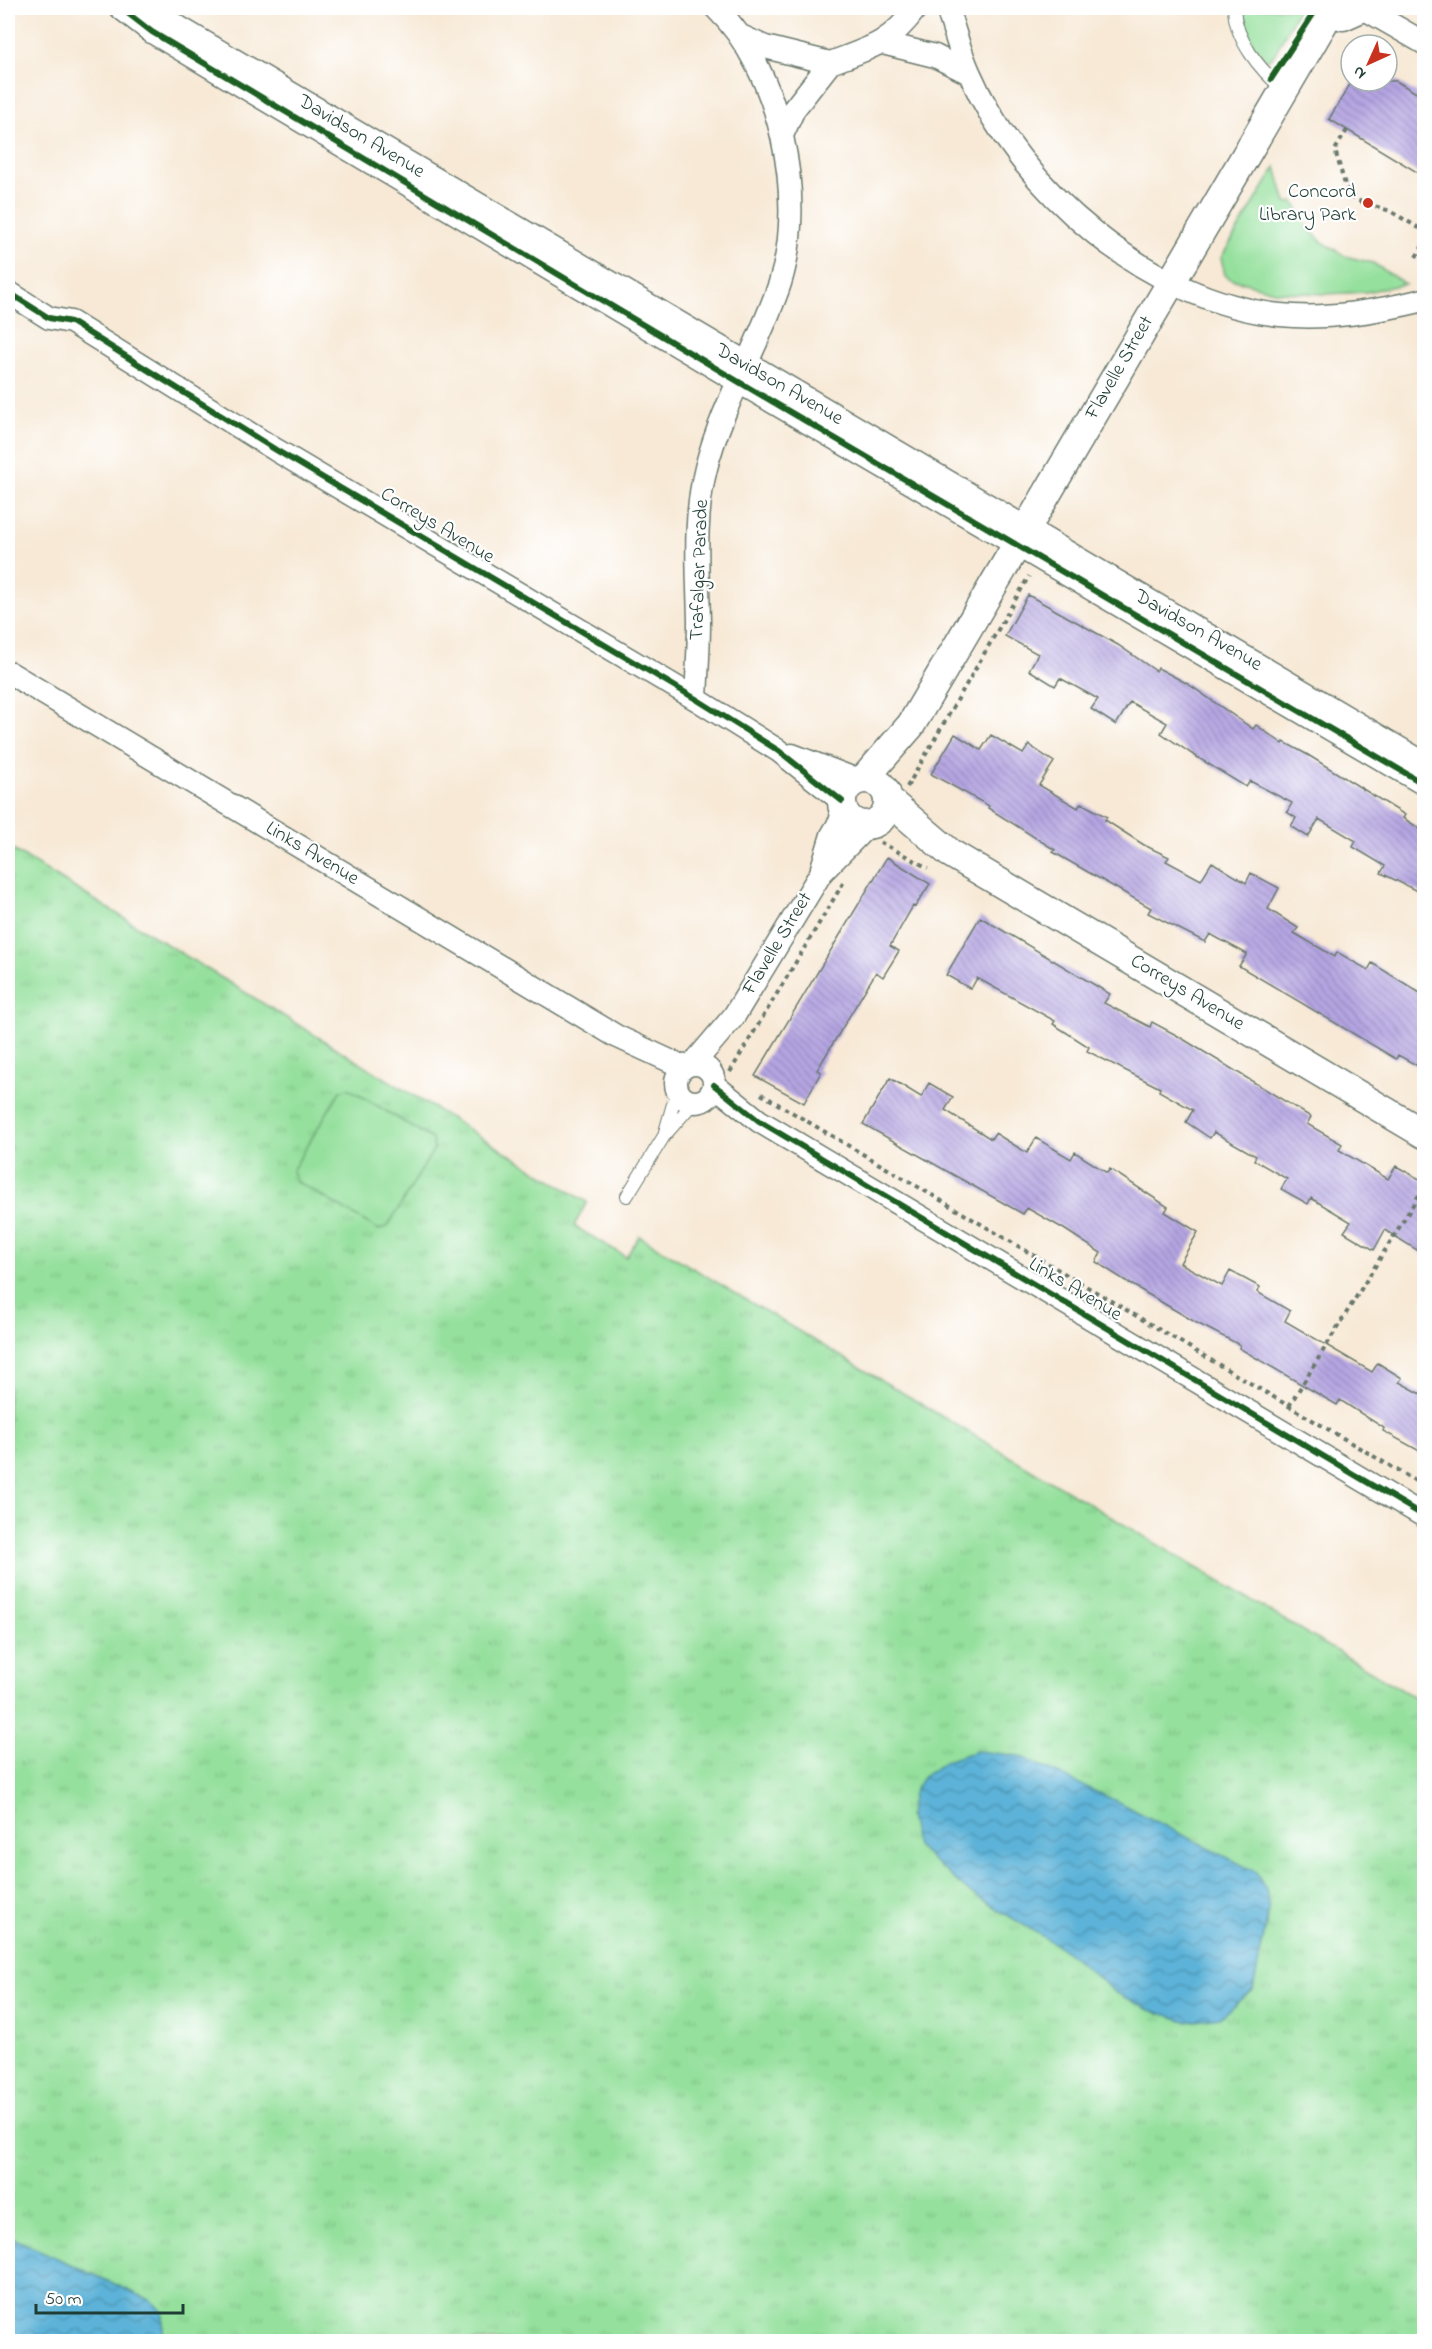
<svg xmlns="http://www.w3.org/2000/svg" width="1432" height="2349" font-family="'Indie Flower',sans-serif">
  <defs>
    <pattern id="grass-tufts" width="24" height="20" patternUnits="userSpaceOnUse" patternTransform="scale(1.5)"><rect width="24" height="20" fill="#94e09c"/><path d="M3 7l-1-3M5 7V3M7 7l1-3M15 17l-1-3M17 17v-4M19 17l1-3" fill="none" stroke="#7fc187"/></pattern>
    <pattern id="water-waves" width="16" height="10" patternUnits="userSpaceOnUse" patternTransform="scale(1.5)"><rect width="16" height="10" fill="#5bb2d8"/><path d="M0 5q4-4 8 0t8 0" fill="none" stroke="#4b92b0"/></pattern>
    <pattern id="building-back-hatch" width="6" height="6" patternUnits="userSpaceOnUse" patternTransform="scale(1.5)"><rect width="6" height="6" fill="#b5a5e3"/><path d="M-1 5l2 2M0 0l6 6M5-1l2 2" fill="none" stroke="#9388b9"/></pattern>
  </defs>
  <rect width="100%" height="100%" fill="#fff"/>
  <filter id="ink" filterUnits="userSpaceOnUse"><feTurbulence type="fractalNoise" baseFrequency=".0167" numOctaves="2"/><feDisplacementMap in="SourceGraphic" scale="12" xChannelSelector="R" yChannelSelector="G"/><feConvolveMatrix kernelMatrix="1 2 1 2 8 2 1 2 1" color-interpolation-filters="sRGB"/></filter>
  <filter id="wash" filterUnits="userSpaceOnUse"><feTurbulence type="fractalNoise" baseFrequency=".008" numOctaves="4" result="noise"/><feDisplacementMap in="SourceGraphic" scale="24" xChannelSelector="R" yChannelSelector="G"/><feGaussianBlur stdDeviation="1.35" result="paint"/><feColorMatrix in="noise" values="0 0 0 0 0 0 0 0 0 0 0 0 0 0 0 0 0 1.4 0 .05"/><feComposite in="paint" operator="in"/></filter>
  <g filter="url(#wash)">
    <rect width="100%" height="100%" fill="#f7e9d6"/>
    <path fill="url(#grass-tufts)" stroke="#5a8e68" stroke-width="1.5" d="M 8,847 L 587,1202 L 574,1226 L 626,1257 L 639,1236 L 1424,1703 L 1424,2341 L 8,2341 Z"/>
    <path fill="#94e09c" stroke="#5a8e68" stroke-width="1.5" d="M 1239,8 L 1299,8 L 1273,57 L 1266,60 L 1253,45 Z
      M 1276,167 L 1286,203 L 1294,202 L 1307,227 L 1321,241 L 1345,256 L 1373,263 L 1405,284 L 1366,292 L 1327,294 L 1277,292 L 1231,279 L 1225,275 L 1221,258 Z
      M 348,1088 L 432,1139 L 434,1149 L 388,1226 L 379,1230 L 296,1181 L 292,1171 L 340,1091 Z"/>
    <path fill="url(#water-waves)" stroke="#3d7886" stroke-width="1.5" d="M 977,1751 L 1019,1756 L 1114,1800 L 1256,1872 L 1266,1889 L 1269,1910 L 1253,1990 L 1221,2017 L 1186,2021 L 1147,2009 L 1115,1992 L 1065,1950 L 969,1892 L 916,1846 L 909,1816 L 913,1793 L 924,1776 L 946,1761 Z
      M 8,2236 L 150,2300 L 163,2312 L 163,2341 L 8,2341 Z"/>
    <g id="blocks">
      <path fill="url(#building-back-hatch)" d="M 1352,81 L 1396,81 L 1425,98 L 1425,177 L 1329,119 Z
        M 1028,595 L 1118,645 L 1156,671 L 1158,668 L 1188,684 L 1253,729 L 1256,725 L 1283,744 L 1284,742 L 1308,755 L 1405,815 L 1403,818 L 1425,832 L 1425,895 L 1381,873 L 1385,866 L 1353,847 L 1356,841 L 1319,819 L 1308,837 L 1291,826 L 1296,818 L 1287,812 L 1292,803 L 1250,781 L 1246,787 L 1192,754 L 1161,733 L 1167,723 L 1130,702 L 1116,725 L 1091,709 L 1098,699 L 1060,678 L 1055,686 L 1029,670 L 1038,654 L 1005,636 Z
        M 955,734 L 981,750 L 991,735 L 1023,754 L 1029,745 L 1054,762 L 1039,785 L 1078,808 L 1081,803 L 1107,817 L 1105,820 L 1144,845 L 1169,857 L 1166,861 L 1201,880 L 1212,862 L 1246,883 L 1251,873 L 1279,888 L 1268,909 L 1298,928 L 1294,933 L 1335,957 L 1337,952 L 1368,970 L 1372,963 L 1425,996 L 1425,1070 L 1398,1055 L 1396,1059 L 1239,966 L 1247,954 L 1210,934 L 1205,942 L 1148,913 L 1151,908 L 1053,852 L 1055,850 L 988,808 L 989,806 L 931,774 Z
        M 887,857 L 930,884 L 915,907 L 913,906 L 890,946 L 899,951 L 883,977 L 876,972 L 817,1070 L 821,1072 L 804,1103 L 755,1076 Z
        M 980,917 L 1110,994 L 1104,1003 L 1150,1027 L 1152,1022 L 1178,1036 L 1311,1117 L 1307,1124 L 1342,1144 L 1339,1150 L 1388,1179 L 1396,1166 L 1425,1182 L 1425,1255 L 1385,1230 L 1374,1250 L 1344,1232 L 1351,1222 L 1311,1198 L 1308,1204 L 1281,1189 L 1287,1179 L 1254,1160 L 1256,1156 L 1214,1132 L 1210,1138 L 1186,1122 L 1193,1110 L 1159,1091 L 1160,1088 L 1087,1051 L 1089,1047 L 1053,1024 L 1055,1021 L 977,978 L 971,989 L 946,975 Z
        M 890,1078 L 921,1097 L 929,1083 L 953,1097 L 945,1110 L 991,1139 L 995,1133 L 1027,1153 L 1036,1138 L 1071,1159 L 1075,1152 L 1107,1173 L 1110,1169 L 1168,1207 L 1165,1212 L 1198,1232 L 1180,1263 L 1222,1286 L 1230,1271 L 1260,1287 L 1257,1292 L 1290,1311 L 1285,1321 L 1372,1372 L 1378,1363 L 1402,1378 L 1399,1382 L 1425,1396 L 1425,1454 L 1383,1431 L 1384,1428 L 1340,1400 L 1337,1405 L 1239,1348 L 1240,1345 L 1195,1322 L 1129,1283 L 1096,1262 L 1101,1253 L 1064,1229 L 1027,1208 L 1023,1214 L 863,1124 Z"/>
    </g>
  </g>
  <g filter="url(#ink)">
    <use href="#blocks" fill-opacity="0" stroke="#6b796d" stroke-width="1.5"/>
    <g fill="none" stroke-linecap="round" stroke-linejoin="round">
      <g stroke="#6b796d" stroke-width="14">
        <path id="service" d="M 1234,8 C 1235,40 1260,70 1284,90
          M 665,1132 L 677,1090
          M 627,1196 L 664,1136 L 694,1102"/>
      </g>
      <g stroke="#6b796d" stroke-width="25">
        <path id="minor" d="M 121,8 L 152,32 L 739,382 L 1424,784
          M 140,8 L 158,15 L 1424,763
          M 947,8 C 954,29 960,52 969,72 C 1020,191 1149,301 1280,315 C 1328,320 1378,311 1424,300
          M 1363,8 L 1424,43
          M 741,36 L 765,47 L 830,63 L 794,109 L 783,133
          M 883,43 L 935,56 L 969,73
          M 830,63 C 870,48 890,44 916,8
          M 8,292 L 49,318 L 71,322 L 276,450 L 696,699 L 779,751 L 842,801
          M 8,672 L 616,1036 L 683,1067
          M 696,699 C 697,674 699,648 699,622 C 698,571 693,519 706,468 C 722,404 759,346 780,283 C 807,198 780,70 716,8
          M 792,755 L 857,780
          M 822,868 L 832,835 L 845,813
          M 694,1063 L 734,1016 L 821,873 L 868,825
          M676 1083a19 19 0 1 1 38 0a19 19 0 1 1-38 0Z
          M 714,1085 L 759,1121 L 1424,1516"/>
      </g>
      <g stroke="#6b796d" stroke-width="31">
        <path id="tertiary" d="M 1325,8 L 1343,16 L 1361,8
          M 864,779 L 911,725 L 1330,12
          M842 802a23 23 0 1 1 46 0a23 23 0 1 1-46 0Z
          M 888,800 L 950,853 L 1424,1134"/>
      </g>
      <path stroke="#6b796d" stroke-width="4" stroke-dasharray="4.5 4.5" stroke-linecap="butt" d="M 1347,130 L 1335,150 L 1346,188 L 1356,200 L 1390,211 L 1424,231
        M 1416,257 L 1424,244
        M 907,787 L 1029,576
        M 880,842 L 928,868
        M 730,1072 L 845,880
        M 761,1094 L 1424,1486
        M 1289,1406 L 1424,1187"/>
      <use href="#service" stroke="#fff" stroke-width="12"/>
      <use href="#minor" stroke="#fff" stroke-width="22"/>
      <use href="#tertiary" stroke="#fff" stroke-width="28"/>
      <g stroke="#fff" stroke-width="10">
        <path id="cycleway" d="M 121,8 L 152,32 L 739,382 L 1424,784
          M 1271,79 L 1317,8
          M 8,292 L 49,318 L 71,322 L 276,450 L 696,699 L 779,751 L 842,801
          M 714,1085 L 759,1121 L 1424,1516"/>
      </g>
      <use href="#cycleway" stroke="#1b5e20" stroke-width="6"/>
    </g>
  </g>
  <circle fill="#c8321e" stroke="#fff" stroke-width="2" cx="1368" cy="203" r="6"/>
  <g text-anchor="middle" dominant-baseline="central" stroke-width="4.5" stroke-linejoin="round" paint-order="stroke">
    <g font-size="20" fill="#1f3d34" stroke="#fff">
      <text transform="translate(361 137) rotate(31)">Davidson Avenue</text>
      <text transform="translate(1120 368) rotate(-60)">Flavelle Street</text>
      <text transform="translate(779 385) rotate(30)">Davidson Avenue</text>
      <text transform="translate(437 526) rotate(31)">Correys Avenue</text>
      <text transform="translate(700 570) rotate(-88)">Trafalgar Parade</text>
      <text transform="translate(1198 631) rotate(30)">Davidson Avenue</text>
      <text transform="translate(312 854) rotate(31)">Links Avenue</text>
      <text transform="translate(778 944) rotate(-59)">Flavelle Street</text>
      <text transform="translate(1187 993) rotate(31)">Correys Avenue</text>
      <text transform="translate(1075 1290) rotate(31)">Links Avenue</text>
    </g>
    <g font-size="20" fill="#1f3d34" stroke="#fff" text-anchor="end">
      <text x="1356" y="192">Concord<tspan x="1356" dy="23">Library Park</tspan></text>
    </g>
  </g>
  <rect width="1432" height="2349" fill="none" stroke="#fff" stroke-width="30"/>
  <g transform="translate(1369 63) rotate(225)"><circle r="28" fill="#ffffff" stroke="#a5b1ae" stroke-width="1.5"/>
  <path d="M0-4.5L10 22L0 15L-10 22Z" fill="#c8321e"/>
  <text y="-9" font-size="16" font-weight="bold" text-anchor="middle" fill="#1f3d34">N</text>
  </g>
  <path d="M36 2304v9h147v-9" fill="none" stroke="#1f3d34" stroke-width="3"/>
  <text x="45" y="2304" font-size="18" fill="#1f3d34" stroke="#ffffff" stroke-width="4.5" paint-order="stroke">50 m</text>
</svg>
